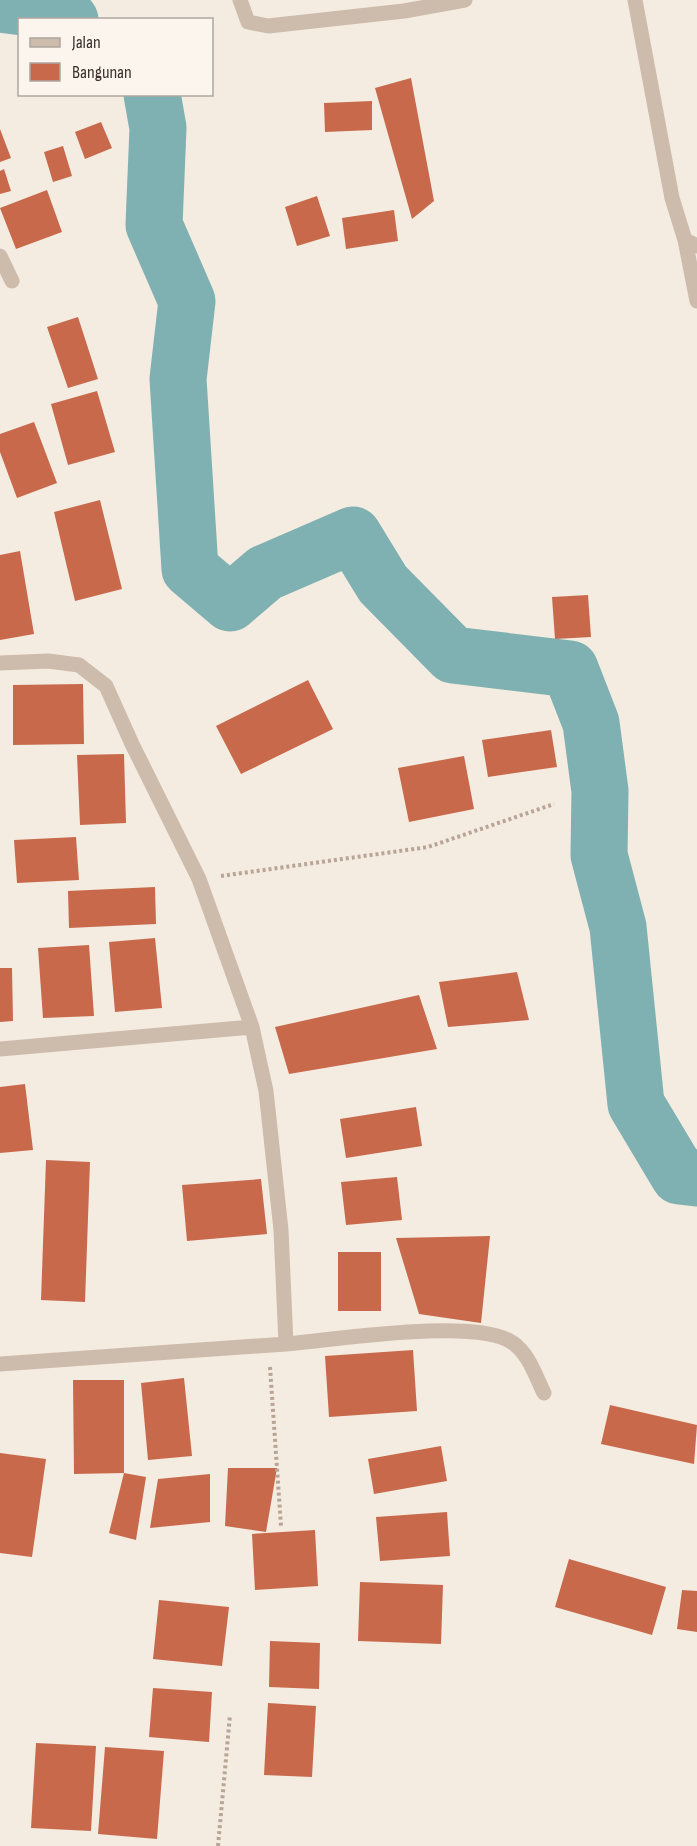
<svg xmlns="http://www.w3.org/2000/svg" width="697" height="1846" font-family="'Sofia Sans Condensed',sans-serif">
  <rect width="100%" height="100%" fill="#f4ebe1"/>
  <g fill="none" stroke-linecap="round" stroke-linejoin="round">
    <path stroke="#7fb0b2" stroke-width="57" d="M 0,4 L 54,11 L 70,20
      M 152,94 L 158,128 L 154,225 L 187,301 L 178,379 L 190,569 L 230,603 L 265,573 L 353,535 L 383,584 L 453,655 L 570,669 L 591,723 L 600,791 L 599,855 L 618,927 L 636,1104 L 679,1176 L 697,1178"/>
  </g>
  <path fill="#c8694b" d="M 411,78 L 434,201 L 412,219 L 375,88 Z
    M 372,101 L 372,130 L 325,132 L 324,103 Z
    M 101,122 L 112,148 L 85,159 L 75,132 Z
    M 0,129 L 11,158 L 0,162 Z
    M 63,146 L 72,176 L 53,182 L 44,152 Z
    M 4,169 L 11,191 L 0,194 L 0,171 Z
    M 47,190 L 62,232 L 16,249 L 0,208 Z
    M 317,196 L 330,236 L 297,246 L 285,207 Z
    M 394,210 L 398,241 L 346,249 L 342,218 Z
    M 78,317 L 98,379 L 68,388 L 47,327 Z
    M 97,391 L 115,452 L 68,465 L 51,404 Z
    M 34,422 L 57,483 L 17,498 L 0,452 L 0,434 Z
    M 100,500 L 122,589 L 75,601 L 54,512 Z
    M 20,551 L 34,634 L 0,640 L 0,555 Z
    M 588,595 L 591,637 L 555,639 L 552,597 Z
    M 308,680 L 333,729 L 241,774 L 216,726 Z
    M 83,684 L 84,744 L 13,745 L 13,685 Z
    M 551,730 L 557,767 L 488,777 L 482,740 Z
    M 124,754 L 126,823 L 80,825 L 77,755 Z
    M 464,756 L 474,809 L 409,822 L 398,768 Z
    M 76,837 L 79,880 L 17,883 L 14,840 Z
    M 155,887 L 156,924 L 69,928 L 68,891 Z
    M 155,938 L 162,1008 L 115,1012 L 109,942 Z
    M 89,945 L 94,1016 L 43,1018 L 38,948 Z
    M 0,968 L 12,968 L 13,1021 L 0,1022 Z
    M 517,972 L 529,1020 L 448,1027 L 439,982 Z
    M 419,995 L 437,1049 L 289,1074 L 275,1027 Z
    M 25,1084 L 33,1150 L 0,1153 L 0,1087 Z
    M 416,1107 L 422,1146 L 346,1158 L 340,1119 Z
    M 46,1160 L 90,1162 L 85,1302 L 41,1300 Z
    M 397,1177 L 402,1220 L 346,1225 L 341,1182 Z
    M 261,1179 L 267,1234 L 187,1241 L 182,1185 Z
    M 490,1236 L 481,1323 L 419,1314 L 396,1238 Z
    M 338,1252 L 381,1252 L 381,1311 L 338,1311 Z
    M 413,1350 L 417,1411 L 329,1417 L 325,1356 Z
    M 184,1378 L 192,1456 L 148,1460 L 141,1383 Z
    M 73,1380 L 124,1380 L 124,1473 L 74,1474 Z
    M 610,1405 L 697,1425 L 694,1464 L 601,1444 Z
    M 441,1446 L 447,1481 L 374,1494 L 368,1459 Z
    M 0,1453 L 46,1459 L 32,1557 L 0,1553 Z
    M 228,1468 L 277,1468 L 266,1532 L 225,1526 Z
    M 124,1473 L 146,1477 L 136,1540 L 109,1533 Z
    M 210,1474 L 210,1522 L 150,1528 L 158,1479 Z
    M 447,1512 L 450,1556 L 380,1561 L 376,1517 Z
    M 315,1530 L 318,1586 L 255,1590 L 252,1534 Z
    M 569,1559 L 666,1587 L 652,1635 L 555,1607 Z
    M 360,1582 L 443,1585 L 441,1644 L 358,1641 Z
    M 682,1590 L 697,1591 L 697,1632 L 677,1629 Z
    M 159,1600 L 229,1607 L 222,1666 L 153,1659 Z
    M 270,1641 L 320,1643 L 319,1689 L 269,1687 Z
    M 153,1688 L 212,1692 L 209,1742 L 149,1737 Z
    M 268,1703 L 316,1706 L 312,1777 L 264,1775 Z
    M 36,1743 L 96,1746 L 91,1831 L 31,1828 Z
    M 105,1747 L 164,1751 L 157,1839 L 98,1834 Z"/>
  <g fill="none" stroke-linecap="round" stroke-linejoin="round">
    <path stroke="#b9a596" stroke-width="4" stroke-dasharray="3 3" stroke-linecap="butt" d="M 221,876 L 428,847 L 554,804
      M 270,1367 L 281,1526
      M 218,1846 L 230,1715"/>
    <path stroke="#cdbbac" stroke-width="15" d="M 240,0 L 248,22 L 268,26 L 404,11 L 465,0
      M 635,0 L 672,198 L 685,240 L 697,246
      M 685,240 L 697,301
      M 0,256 L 12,281
      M 0,663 L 48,661 L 79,665 L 106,686 L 132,744 L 199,879 L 252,1027 L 266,1091 L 281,1230 L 286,1344 C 333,1340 478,1317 513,1343 C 529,1354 536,1377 544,1393
      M 0,1049 L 252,1027
      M 0,1364 L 286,1344"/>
  </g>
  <rect x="18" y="18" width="195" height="78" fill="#fbf5ee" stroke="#aea6a0" stroke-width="1.5"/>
  <rect x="30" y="38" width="30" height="9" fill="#cdbbac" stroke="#aea6a0" stroke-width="1.5"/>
  <text x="72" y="48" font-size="18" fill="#3b302b">Jalan</text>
  <rect x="30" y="63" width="30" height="18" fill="#c8694b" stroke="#aea6a0" stroke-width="1.5"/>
  <text x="72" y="78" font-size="18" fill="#3b302b">Bangunan</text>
</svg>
